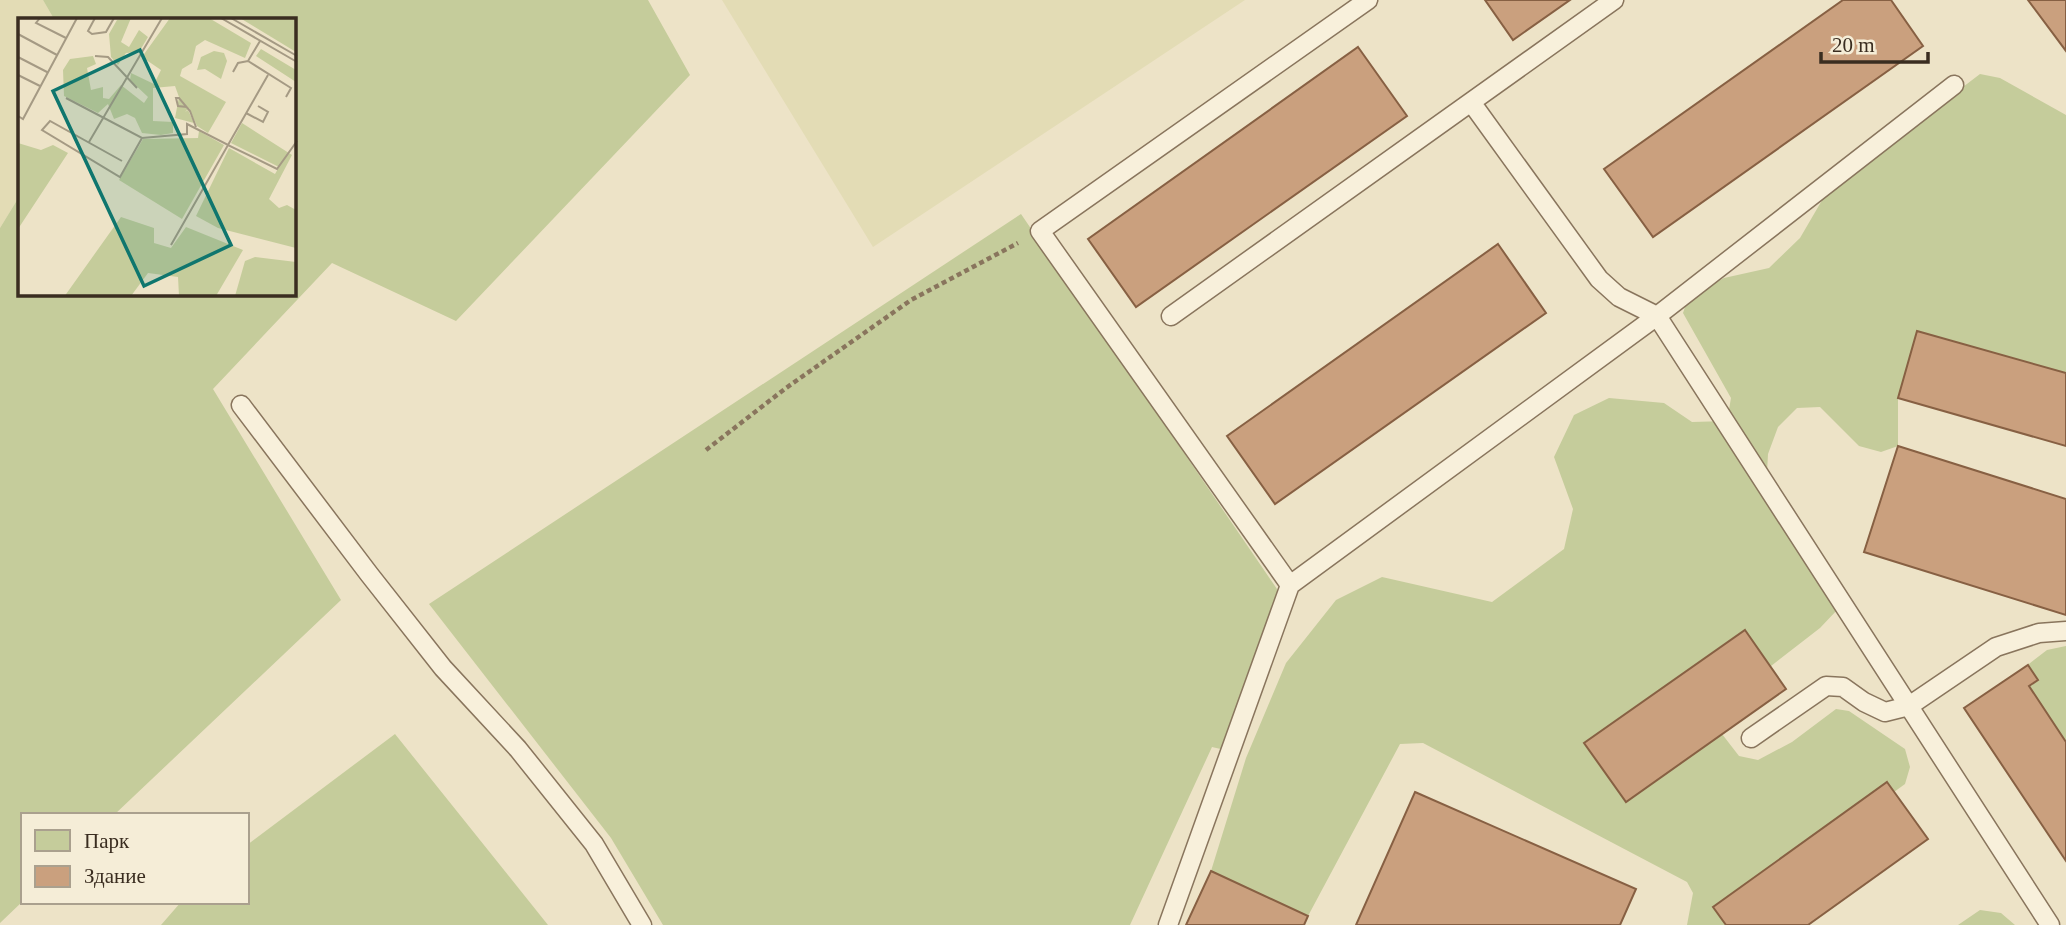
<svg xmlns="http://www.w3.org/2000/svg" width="2066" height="925" font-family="'Times New Roman',serif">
  <rect width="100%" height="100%" fill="#ede3c7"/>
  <path fill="#e3dcb5" d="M 0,0 L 43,0 L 54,19 L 19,19 L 19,197 L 0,228 Z
    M 722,0 L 1245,0 L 873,247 Z"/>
  <path fill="#c5cc9b" d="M 43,0 L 648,0 L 690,75 L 456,321 L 332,263 L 213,389 L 341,600 L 114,815 L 23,815 L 23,901 L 0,923 L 0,228 L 19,197 L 19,294 L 294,294 L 294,19 L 54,19 Z
    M 1980,74 L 2000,78 L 2066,115 L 2066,373 L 1917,331 L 1898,398 L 1898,446 L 1881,452 L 1859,446 L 1820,407 L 1797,408 L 1778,427 L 1768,454 L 1766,491 L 1838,609 L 1820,628 L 1771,666 L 1744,630 L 1585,743 L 1626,802 L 1722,734 L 1739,756 L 1758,760 L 1792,742 L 1836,709 L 1849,711 L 1905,749 L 1910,767 L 1905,784 L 1894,792 L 1887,782 L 1714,907 L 1726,925 L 1687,925 L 1693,893 L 1687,882 L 1423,743 L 1400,744 L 1308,916 L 1211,871 L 1246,758 L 1286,663 L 1336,600 L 1382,577 L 1492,602 L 1564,549 L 1573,509 L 1554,457 L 1574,415 L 1609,398 L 1664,403 L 1692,422 L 1727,421 L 1731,398 L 1683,313 L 1688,298 L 1724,278 L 1769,268 L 1800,238 L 1828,190 Z
    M 1021,214 L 1279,592 L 1225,750 L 1212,747 L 1130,925 L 663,925 L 611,838 L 429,604 Z
    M 2066,646 L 2066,742 L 2029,686 L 2038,680 L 2025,667 L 2047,650 Z
    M 395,734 L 548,925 L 161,925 L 181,902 L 247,902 L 247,845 Z
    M 1980,910 L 2001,913 L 2015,925 L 1958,925 Z"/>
  <path fill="#caa07e" stroke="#876043" stroke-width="2" d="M 1485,0 L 1570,0 L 1513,40 Z
    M 1843,0 L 1891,0 L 1923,46 L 1653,237 L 1604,169 Z
    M 2028,0 L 2066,0 L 2066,51 Z
    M 1358,47 L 1407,116 L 1136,307 L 1088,239 Z
    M 1498,244 L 1546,313 L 1275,504 L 1227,436 Z
    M 1917,331 L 2066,373 L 2066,446 L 1898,398 Z
    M 1898,446 L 2066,499 L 2066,615 L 1864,552 Z
    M 1745,630 L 1786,689 L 1626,802 L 1584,743 Z
    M 2028,665 L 2038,680 L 2029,686 L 2066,742 L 2066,861 L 1964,708 Z
    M 1887,782 L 1928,839 L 1808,925 L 1726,925 L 1713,907 Z
    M 1415,792 L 1636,889 L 1620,925 L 1356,925 Z
    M 1211,871 L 1308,916 L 1304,925 L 1186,925 Z"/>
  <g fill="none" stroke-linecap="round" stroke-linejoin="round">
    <g stroke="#89755d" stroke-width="21">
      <path id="lane" d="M 1471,102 L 1599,279 L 1619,297 L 1657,316 L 2050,925
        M 1171,316 L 1614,0
        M 241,405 L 369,574 L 443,668 L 518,749 L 594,844 L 642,925
        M 1290,585 L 1040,231 L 1368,0
        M 1751,738 L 1826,686 L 1843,687 L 1864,702 L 1885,712 L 1909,706 L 1996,647 L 2039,633 L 2066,631
        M 1168,925 L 1290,585 L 1657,316 L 1954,85"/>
    </g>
    <path stroke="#89755d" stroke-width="4.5" stroke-dasharray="5 3.5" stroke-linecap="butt" d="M 706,450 L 786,388 L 911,300 L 1018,243"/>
    <use href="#lane" stroke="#f8f0db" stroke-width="18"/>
  </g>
  <g transform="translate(18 18)">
    <rect width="278" height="278" fill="#ede3c7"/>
    <path d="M 113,0 L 103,24 L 111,29 L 121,12 L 130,19 L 121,34 L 108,35 L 100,47 L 93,39 L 91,16 L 99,2 ZM 152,0 L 191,0 L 233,25 L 227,40 L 187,22 L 178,28 L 174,45 L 164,51 L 162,58 L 208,84 L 190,115 L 179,108 L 171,90 L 167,94 L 170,92 L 176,105 L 157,100 L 161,79 L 157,68 L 135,70 L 135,103 L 155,104 L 155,115 L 143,117 L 124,115 L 117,100 L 109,96 L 96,101 L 90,86 L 80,95 L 46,78 L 45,52 L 52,41 L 75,38 L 78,46 L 69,50 L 73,72 L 85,69 L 85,80 L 91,81 L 103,67 L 126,85 L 130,79 L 112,62 L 113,55 L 136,66 L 143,52 L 124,39 ZM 222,0 L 278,0 L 278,34 ZM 243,31 L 278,52 L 278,64 L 238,38 ZM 196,33 L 206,35 L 209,43 L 203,61 L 187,51 L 179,52 L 183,39 ZM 224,105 L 274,137 L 251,181 L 261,190 L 269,187 L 278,192 L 278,230 L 200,210 L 178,198 L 211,130 L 257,156 L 261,149 L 213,125 ZM 181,113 L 206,127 L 164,201 L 101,162 L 125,121 L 180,120 ZM 0,125 L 23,132 L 35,127 L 50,135 L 0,211 ZM 103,199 L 136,210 L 136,225 L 153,230 L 168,209 L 225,232 L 198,278 L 161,278 L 160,259 L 130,255 L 113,278 L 46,279 ZM 237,239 L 278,244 L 278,278 L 217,278 L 227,243 Z" fill="#c5cc9b"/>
    <path fill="none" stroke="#a59a84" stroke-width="2" d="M 22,0 L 18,5 L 48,20M 77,0 L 70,13 L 74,16 L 88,14 L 96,0M 203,0 L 279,44M 213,0 L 279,38M 0,16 L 39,37M 77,38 L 90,39 L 119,70M 0,39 L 29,54M 230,43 L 242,23M 215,54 L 220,45 L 230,43 L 273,70 L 268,79M 0,57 L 22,68M 48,80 L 124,120 L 169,116 L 169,106 L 210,127 L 250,57M 169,89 L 160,88 L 158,80 L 161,80 L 172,93 L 178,109M 228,95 L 245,104 L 250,94 L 240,88M 0,98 L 5,101 L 59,0M 71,124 L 144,0M 104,143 L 32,103 L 24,112 L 102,159 L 124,120M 153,227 L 210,127 L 259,151 L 279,123"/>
    <path fill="#0f766e" fill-opacity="0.15" stroke="#0f766e" stroke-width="3.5" d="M 122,32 L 213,227 L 126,268 L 35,73 Z"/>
    <rect width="278" height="278" fill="none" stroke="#3a2d20" stroke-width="3.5"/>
  </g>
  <rect x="21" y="813" width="228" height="91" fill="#f5edd7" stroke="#aaa08e" stroke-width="2"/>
  <rect x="35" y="830" width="35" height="21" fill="#c5cc9b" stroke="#aaa08e" stroke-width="2"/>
  <text x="84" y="848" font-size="21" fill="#3a2d20">Парк</text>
  <rect x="35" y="866" width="35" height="21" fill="#caa07e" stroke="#aaa08e" stroke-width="2"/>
  <text x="84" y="883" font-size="21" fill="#3a2d20">Здание</text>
  <path d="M1821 52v10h107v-10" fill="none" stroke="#3a2d20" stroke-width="3.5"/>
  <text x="1832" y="52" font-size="21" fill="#3a2d20" stroke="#f5edd7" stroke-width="5" paint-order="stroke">20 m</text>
</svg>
